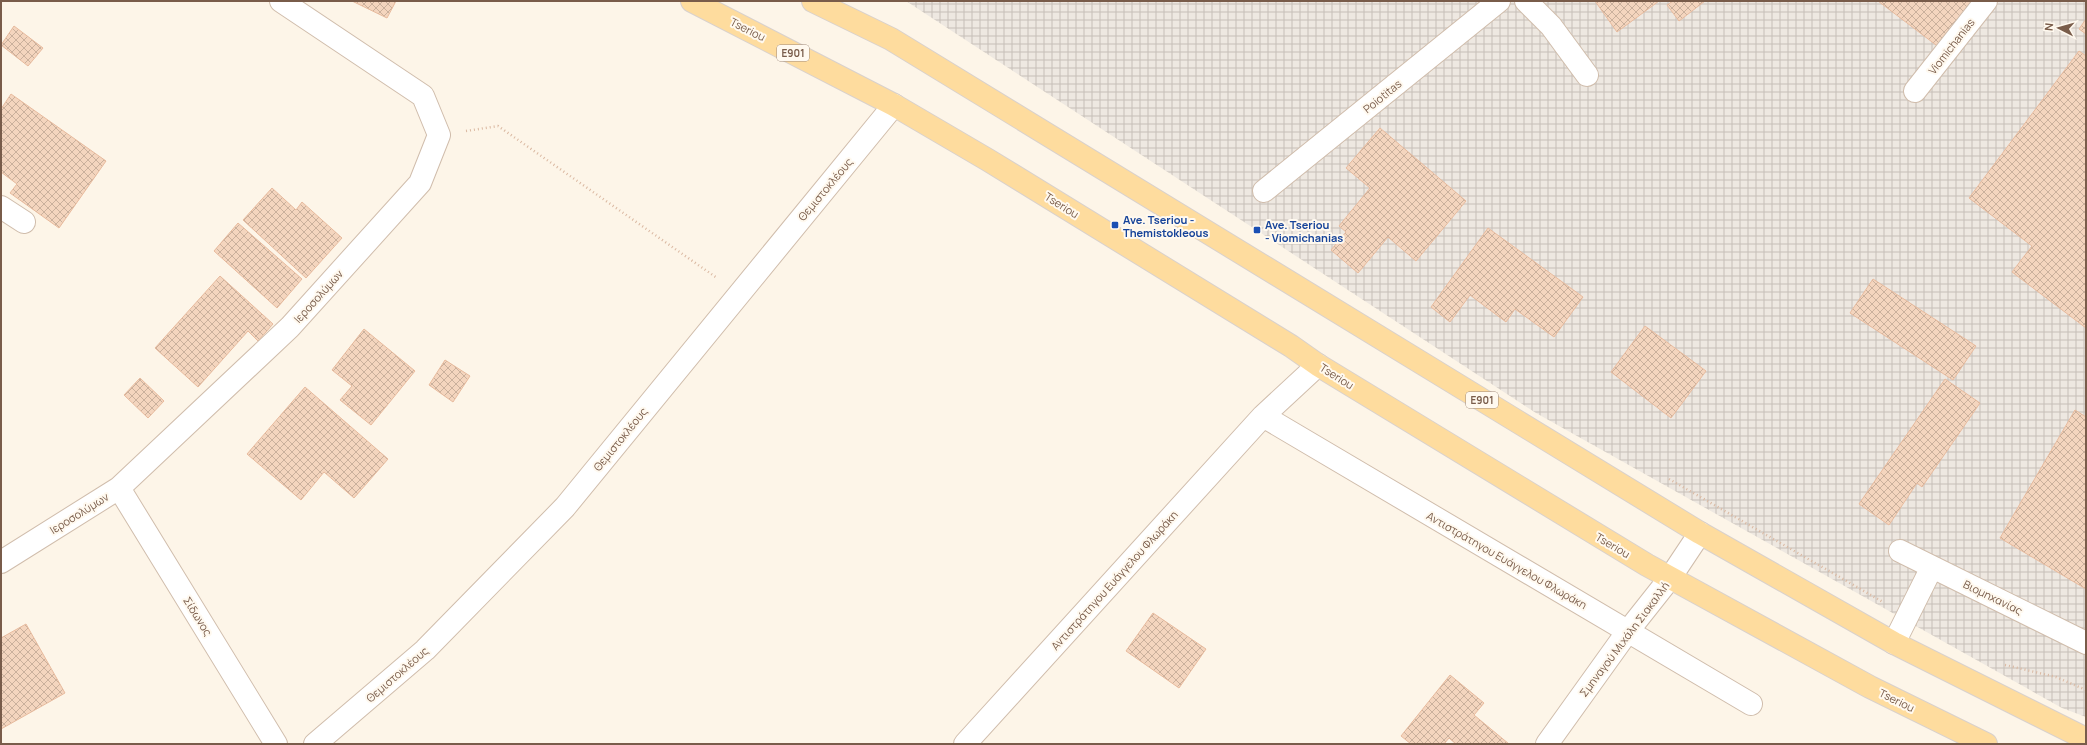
<svg xmlns="http://www.w3.org/2000/svg" width="2087" height="745" font-family="Manrope,sans-serif">
  <defs>
    <pattern id="industrial-grid" width="8" height="8" patternUnits="userSpaceOnUse"><rect width="8" height="8" fill="#eee8e1"/><path d="M0 4h8M4 0v8" fill="none" stroke="#c6bfb8"/></pattern>
    <pattern id="building-cross-hatch" width="8" height="8" patternUnits="userSpaceOnUse"><rect width="8" height="8" fill="#f4d5be"/><path d="M0 0l8 8M0 8l8-8" fill="none" stroke="#cab09c"/></pattern>
  </defs>
  <rect width="100%" height="100%" fill="#fdf5e8"/>
  <path fill="url(#industrial-grid)" d="M 906,1 L 2086,1 L 2086,717 L 2062,708 L 1536,413 Z"/>
  <path fill="url(#building-cross-hatch)" stroke="#e8bb9e" d="M 352,1 L 396,1 L 387,18 Z
    M 1595,1 L 1659,1 L 1617,32 Z
    M 1673,1 L 1705,1 L 1679,21 L 1667,5 Z
    M 1878,1 L 1975,1 L 1940,48 Z
    M 2086,19 L 2086,34 L 2079,29 Z
    M 14,26 L 43,48 L 28,66 L 1,45 Z
    M 2079,51 L 2086,56 L 2086,328 L 2012,272 L 2032,246 L 1969,198 Z
    M 11,94 L 106,161 L 59,228 L 10,193 L 17,184 L 1,172 L 1,109 Z
    M 1380,128 L 1466,201 L 1416,261 L 1388,237 L 1358,273 L 1331,250 L 1346,232 L 1339,226 L 1370,188 L 1346,168 Z
    M 272,188 L 296,210 L 302,202 L 342,238 L 306,278 L 243,220 Z
    M 238,223 L 302,279 L 277,308 L 214,251 Z
    M 1488,228 L 1583,297 L 1554,337 L 1515,309 L 1506,322 L 1470,295 L 1450,322 L 1431,307 Z
    M 220,276 L 273,324 L 258,341 L 248,331 L 198,387 L 155,348 Z
    M 1873,279 L 1976,346 L 1953,380 L 1850,313 Z
    M 1645,326 L 1706,371 L 1671,418 L 1611,372 Z
    M 364,329 L 415,371 L 371,425 L 340,400 L 352,386 L 332,370 Z
    M 445,360 L 470,376 L 453,402 L 429,385 Z
    M 140,378 L 164,401 L 148,418 L 124,395 Z
    M 1945,379 L 1980,403 L 1922,487 L 1917,483 L 1889,525 L 1859,504 Z
    M 305,387 L 388,459 L 354,498 L 324,472 L 301,500 L 247,454 Z
    M 2075,410 L 2086,417 L 2086,589 L 2000,538 Z
    M 1153,613 L 1206,649 L 1179,688 L 1126,651 Z
    M 26,624 L 65,693 L 1,729 L 1,638 Z
    M 1450,675 L 1484,703 L 1474,715 L 1509,744 L 1456,744 L 1449,738 L 1444,744 L 1411,744 L 1401,736 Z"/>
  <g fill="none" stroke-linecap="round" stroke-linejoin="round">
    <g stroke="#d0bdac" stroke-width="24">
      <path id="minor" d="M 1526,1 L 1551,26 L 1587,75
        M 1915,91 L 1986,1
        M 1264,191 L 1499,1
        M 1,207 L 24,222
        M 1263,416 L 1318,365
        M 119,488 L 276,744
        M 1900,551 L 2086,643
        M 1,562 L 119,488 L 290,327 L 420,183 L 439,135 L 423,96 L 281,1
        M 1894,643 L 1932,567
        M 315,744 L 425,650 L 565,507 L 894,105
        M 965,744 L 1263,416 L 1751,704
        M 1547,744 L 1628,631 L 1670,578 L 1700,533"/>
    </g>
    <g stroke="#d9d1cc" stroke-width="24">
      <path id="major" d="M 692,1 L 894,105 L 988,160 L 1291,346 L 1318,365 L 1647,565 L 1870,687 L 1986,744
        M 813,1 L 891,39 L 1700,533 L 1894,643 L 2086,739"/>
    </g>
    <path stroke="#dab8a1" stroke-width="2.5" stroke-dasharray="1 3" stroke-linecap="butt" d="M 466,131 L 498,126 L 717,278
      M 1669,479 L 1883,602
      M 2005,665 L 2056,677 L 2086,690"/>
    <use href="#minor" stroke="#fff" stroke-width="22"/>
    <use href="#major" stroke="#fedc9e" stroke-width="22"/>
  </g>
  <g fill="#1a4fb4" stroke="#fff9ef" stroke-width="1.5">
    <rect x="1111" y="221" width="8" height="8" rx="2"/>
    <rect x="1253" y="226" width="8" height="8" rx="2"/>
  </g>
  <g text-anchor="middle" dominant-baseline="central" stroke-width="4" stroke-linejoin="round" paint-order="stroke">
    <g fill="#fff9ef" stroke="#a18b7c" stroke-width="1">
      <rect x="777" y="45" width="32" height="16" rx="3"/>
      <rect x="1466" y="392" width="32" height="16" rx="3"/>
    </g>
    <g font-size="10" font-weight="bold" fill="#795c4a">
      <text x="793" y="53">E901</text>
      <text x="1482" y="400">E901</text>
    </g>
    <g font-size="11" fill="#795c4a" stroke="#fff9ef">
      <text transform="translate(748 29) rotate(27)">Tseriou</text>
      <text transform="translate(1951 46) rotate(-52)">Viomichanias</text>
      <text transform="translate(1382 96) rotate(-39)">Poiotitas</text>
      <text transform="translate(825 189) rotate(-50)">Θεμιστοκλέους</text>
      <text transform="translate(1062 205) rotate(32)">Tseriou</text>
      <text transform="translate(318 296) rotate(-48)">Ιεροσολύμων</text>
      <text transform="translate(1337 376) rotate(32)">Tseriou</text>
      <text transform="translate(620 439) rotate(-51)">Θεμιστοκλέους</text>
      <text transform="translate(79 513) rotate(-32)">Ιεροσολύμων</text>
      <text transform="translate(1613 545) rotate(31)">Tseriou</text>
      <text transform="translate(1507 560) rotate(30)">Αντιστράτηγου Ευάγγελου Φλωράκη</text>
      <text transform="translate(1114 580) rotate(-48)">Αντιστράτηγου Ευάγγελου Φλωράκη</text>
      <text transform="translate(1993 597) rotate(26)">Βιομηχανίας</text>
      <text transform="translate(198 616) rotate(58)">Σίδωνος</text>
      <text transform="translate(1624 639) rotate(-53)">Σμηναγού Μιχάλη Σιακαλλή</text>
      <text transform="translate(397 674) rotate(-41)">Θεμιστοκλέους</text>
      <text transform="translate(1897 700) rotate(26)">Tseriou</text>
    </g>
    <g font-size="11" font-weight="bold" fill="#164399" stroke="#fff9ef" text-anchor="start">
      <text x="1123" y="219">Ave. Tseriou -<tspan x="1123" dy="13">Themistokleous</tspan></text>
      <text x="1265" y="224">Ave. Tseriou<tspan x="1265" dy="13">- Viomichanias</tspan></text>
    </g>
  </g>
  <rect width="2087" height="745" fill="none" stroke="#795c4a" stroke-width="4"/>
  <g transform="translate(2059 28) rotate(276)" stroke="#fff9ef" stroke-width="3" paint-order="stroke">
  <path d="M0-3L7 15L0 10L-7 15Z" fill="#795c4a"/>
  <text y="-6" font-size="11" font-weight="bold" text-anchor="middle" fill="#795c4a">N</text>
  </g>
</svg>
